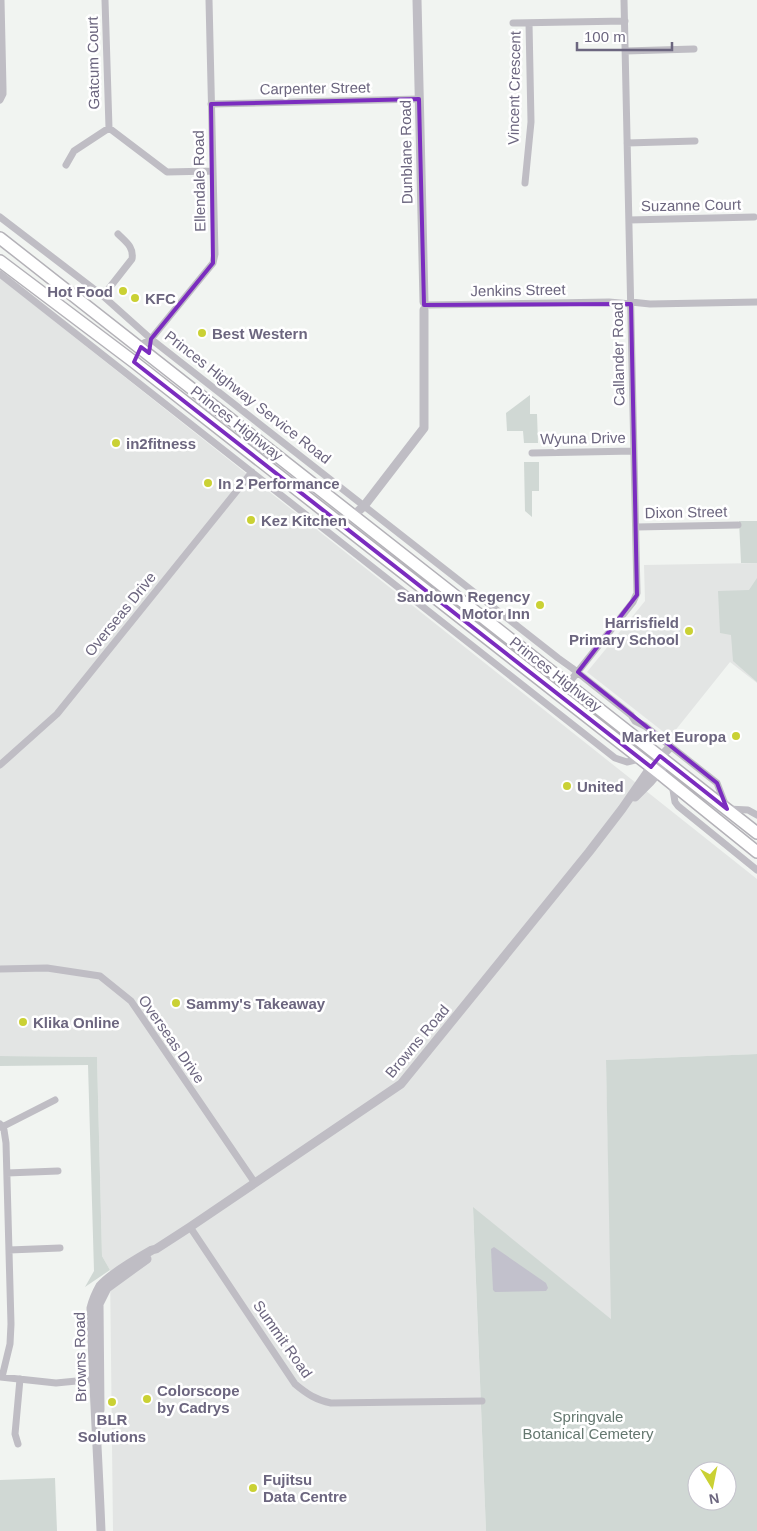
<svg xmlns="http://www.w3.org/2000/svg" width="757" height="1531" font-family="Helvetica,sans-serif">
  <rect width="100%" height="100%" fill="#f1f4f1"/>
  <path fill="#e3e5e4" d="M 0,278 L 757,879 L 757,1054 L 606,1060 L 612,1320 L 473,1208 L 486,1531 L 113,1531 L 110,1270 L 102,1256 L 97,1057 L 0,1056 Z
    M 757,563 L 757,683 L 730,662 L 670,737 L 587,672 L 645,601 L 644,565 Z"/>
  <path fill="#d0d8d4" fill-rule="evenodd" d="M 530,395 L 530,414 L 537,414 L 538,443 L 524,443 L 523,431 L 507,431 L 506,413 Z
    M 524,462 L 539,462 L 539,491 L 532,491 L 532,517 L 525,511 Z
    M 739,521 L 757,521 L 757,563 L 741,563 Z
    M 757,578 L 757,682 L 733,661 L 731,635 L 720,633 L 718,591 L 749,590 Z
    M 757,1054 L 757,1531 L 486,1531 L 473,1207 L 611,1319 L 606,1060 ZM 697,1471 L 727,1471 L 727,1501 L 697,1501 Z
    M 0,1056 L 97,1057 L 102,1256 L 110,1270 L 85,1287 L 94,1271 L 88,1065 L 0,1066 Z
    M 55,1478 L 57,1531 L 0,1531 L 0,1480 Z"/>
  <path fill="#c2c1cc" d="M 494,1247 L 546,1283 L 548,1288 L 546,1291 L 495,1292 L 493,1290 L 491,1249 Z"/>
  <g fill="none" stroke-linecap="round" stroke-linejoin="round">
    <g stroke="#b4b2b8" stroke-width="14">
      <path id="trunk" d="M 0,238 L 757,833
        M 0,261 L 134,362 L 659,773 L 757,852"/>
    </g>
    <path stroke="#bfbdc4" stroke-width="7" d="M 105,0 L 109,128 L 167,172 L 212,171
      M 513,23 L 625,21
      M 625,51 L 694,49
      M 0,100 L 3,94 L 3,88 L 1,0
      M 211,104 L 419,99
      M 627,143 L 695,141
      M 66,165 L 74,151 L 109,128
      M 525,183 L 531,122 L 529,23
      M 0,217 L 103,296 L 151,339 L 558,658 L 572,668 L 631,715 L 635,721 L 645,726 L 717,783 L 727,809
      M 629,220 L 754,217
      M 0,274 L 615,758 L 627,762 L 639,759
      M 103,296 L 132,259 C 134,247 126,242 118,234
      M 631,302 L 650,304 L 757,302
      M 427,305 L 609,302 L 631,304
      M 141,347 L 144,343 L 151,339 L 213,263 L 215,254 L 209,0
      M 532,453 L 634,451
      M 636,527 L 738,525
      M 568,684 L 633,602 L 637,593 L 624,0
      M 0,765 L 57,714 L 252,472
      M 672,784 L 675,802 L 678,806 L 757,870
      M 728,809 L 748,810 L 757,815
      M 0,969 L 47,968 L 100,976 L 131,1001 L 255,1183
      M 0,1124 L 4,1130 L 6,1143 L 11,1324 L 10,1344 L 2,1377
      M 2,1127 L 55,1100
      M 7,1173 L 58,1171
      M 190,1227 L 295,1384 C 307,1394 316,1400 331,1403 L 482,1401
      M 9,1250 L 60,1248
      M 0,1377 L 56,1383 L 97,1379
      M 18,1444 L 15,1434 L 20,1379"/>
    <path stroke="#bfbdc4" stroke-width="9" d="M 417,0 L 424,302
      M 354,515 L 364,506 L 424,428 L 424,310
      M 635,797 L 650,782 L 667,762
      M 100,1410 L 99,1304 L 107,1288 L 147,1259
      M 101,1531 C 98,1456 93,1382 91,1308 C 93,1300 96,1293 100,1286 C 110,1274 138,1258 152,1250 L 156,1249 L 190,1227 L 401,1084 L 589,852 L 622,809 L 651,767 L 670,747"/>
    <use href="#trunk" stroke="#fff" stroke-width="11"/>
  </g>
  <path fill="none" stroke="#7b2cbf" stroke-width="4" stroke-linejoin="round" d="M 419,99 L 424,305 L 631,304 L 637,595 L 578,672 L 717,783 L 727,809 L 660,756 L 651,767 L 134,362 L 141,347 L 149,353 L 151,339 L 213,263 L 211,104 Z"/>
  <g fill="#cad134" stroke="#fff" stroke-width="2">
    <circle cx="123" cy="291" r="5"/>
    <circle cx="135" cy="298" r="5"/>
    <circle cx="202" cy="333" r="5"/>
    <circle cx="116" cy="443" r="5"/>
    <circle cx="208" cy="483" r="5"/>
    <circle cx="251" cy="520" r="5"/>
    <circle cx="540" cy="605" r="5"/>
    <circle cx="689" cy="631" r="5"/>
    <circle cx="736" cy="736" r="5"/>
    <circle cx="567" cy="786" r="5"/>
    <circle cx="176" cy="1003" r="5"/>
    <circle cx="23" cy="1022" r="5"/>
    <circle cx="147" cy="1399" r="5"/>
    <circle cx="112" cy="1402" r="5"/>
    <circle cx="253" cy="1488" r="5"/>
  </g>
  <g text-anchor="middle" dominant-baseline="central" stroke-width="5" stroke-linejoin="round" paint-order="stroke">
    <g font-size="15" fill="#6c667f" stroke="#fff">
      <text transform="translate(93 63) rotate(-91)">Gatcum Court</text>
      <text transform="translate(315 88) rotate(-1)">Carpenter Street</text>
      <text transform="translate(514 88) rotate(-89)">Vincent Crescent</text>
      <text transform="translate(406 152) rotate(-91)">Dunblane Road</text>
      <text transform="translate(199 181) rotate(-91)">Ellendale Road</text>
      <text transform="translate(691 205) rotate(-1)">Suzanne Court</text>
      <text transform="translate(518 290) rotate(-1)">Jenkins Street</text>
      <text transform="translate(618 354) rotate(-91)">Callander Road</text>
      <text transform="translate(248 397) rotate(38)">Princes Highway Service Road</text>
      <text transform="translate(237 423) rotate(38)">Princes Highway</text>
      <text transform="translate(583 438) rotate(-1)">Wyuna Drive</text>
      <text transform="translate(686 512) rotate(-1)">Dixon Street</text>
      <text transform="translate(120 614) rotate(-51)">Overseas Drive</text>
      <text transform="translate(556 674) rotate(38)">Princes Highway</text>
      <text transform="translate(172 1039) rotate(55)">Overseas Drive</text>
      <text transform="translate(417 1041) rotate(-50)">Browns Road</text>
      <text transform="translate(283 1339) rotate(55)">Summit Road</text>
      <text transform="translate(80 1357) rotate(-91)">Browns Road</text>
    </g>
    <g font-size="15" font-weight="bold" fill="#6c667f" stroke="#fff" text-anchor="start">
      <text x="113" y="291" text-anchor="end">Hot Food</text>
      <text x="145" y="298">KFC</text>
      <text x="212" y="333">Best Western</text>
      <text x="126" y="443">in2fitness</text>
      <text x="218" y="483">In 2 Performance</text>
      <text x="261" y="520">Kez Kitchen</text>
      <text x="530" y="596" text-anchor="end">Sandown Regency<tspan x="530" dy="17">Motor Inn</tspan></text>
      <text x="679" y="622" text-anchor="end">Harrisfield<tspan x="679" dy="17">Primary School</tspan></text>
      <text x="726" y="736" text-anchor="end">Market Europa</text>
      <text x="577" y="786">United</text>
      <text x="186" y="1003">Sammy's Takeaway</text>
      <text x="33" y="1022">Klika Online</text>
      <text x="157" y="1390">Colorscope<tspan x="157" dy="17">by Cadrys</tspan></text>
      <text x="112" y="1419" text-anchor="middle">BLR<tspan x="112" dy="17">Solutions</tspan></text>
      <text x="263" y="1479">Fujitsu<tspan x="263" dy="17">Data Centre</tspan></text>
    </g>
    <g font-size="15" fill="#64776f" stroke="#fff">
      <text x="588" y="1416">Springvale<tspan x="588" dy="17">Botanical Cemetery</tspan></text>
    </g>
  </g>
  <g transform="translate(712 1486) rotate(170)"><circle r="24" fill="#ffffff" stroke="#c4c2cc"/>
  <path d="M0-4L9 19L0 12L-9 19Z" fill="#cad134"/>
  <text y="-8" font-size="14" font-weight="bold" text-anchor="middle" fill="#6c667f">N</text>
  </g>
  <path d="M577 42v8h95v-8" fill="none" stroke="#6c667f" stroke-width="2.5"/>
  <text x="584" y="42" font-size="15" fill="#6c667f" stroke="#ffffff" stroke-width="4" paint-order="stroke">100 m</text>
</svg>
